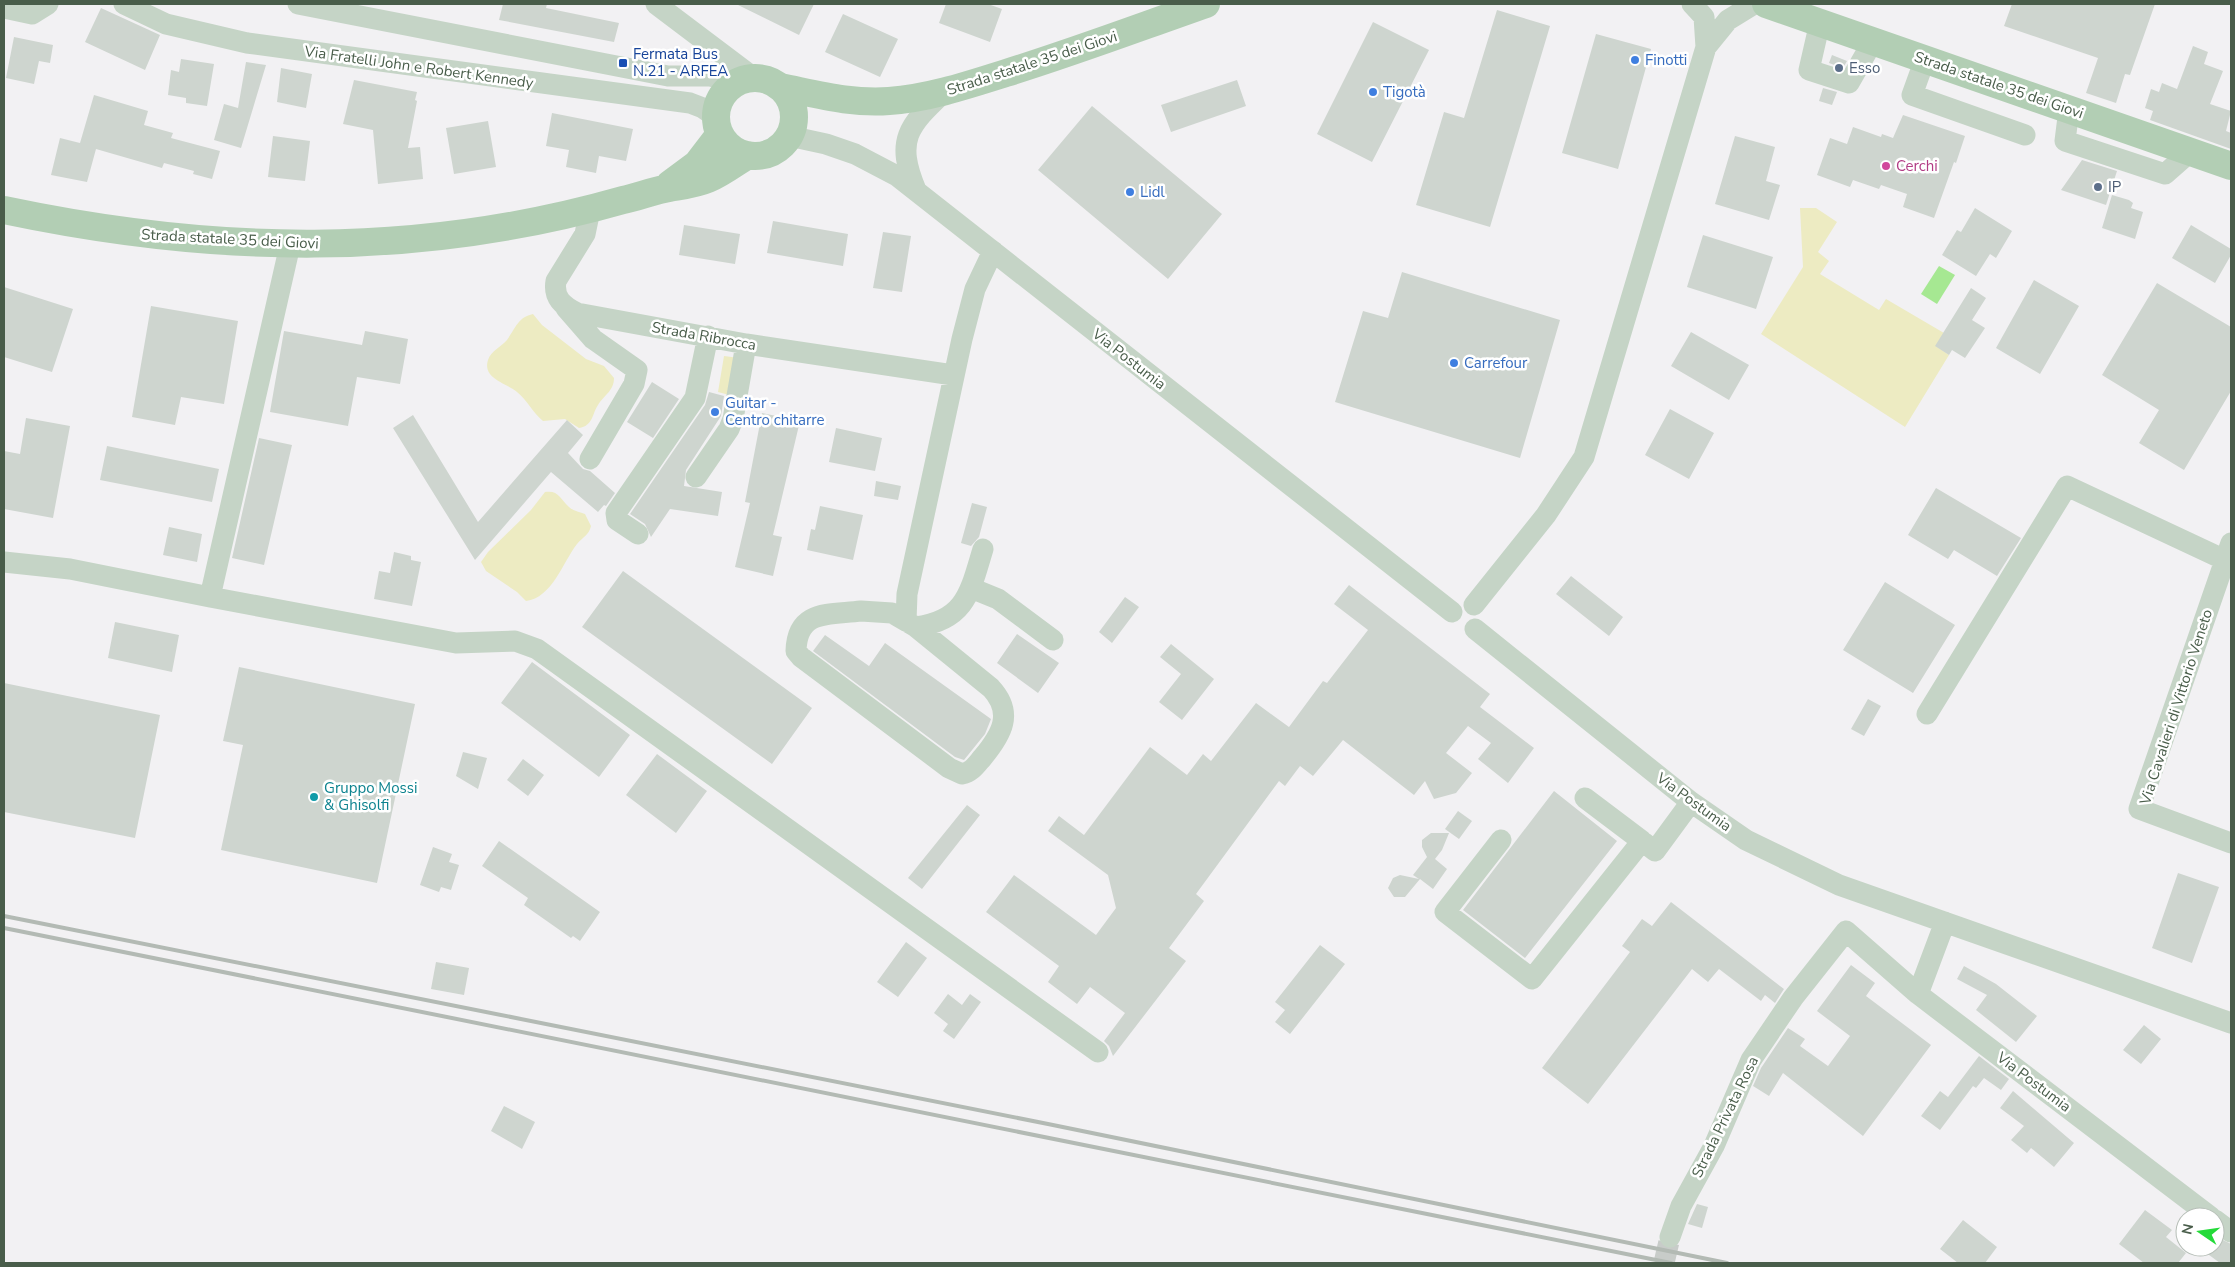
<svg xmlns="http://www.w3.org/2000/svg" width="2235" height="1267" font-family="'Nunito Sans',sans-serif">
  <rect width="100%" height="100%" fill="#f2f1f3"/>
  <path fill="#edebc2" d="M 1800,208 L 1816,208 L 1837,222 L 1818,252 L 1829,261 L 1820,274 L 1879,310 L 1886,299 L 1944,333 L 1936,346 L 1949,355 L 1905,427 L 1761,334 L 1803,267 Z
    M 533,314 L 542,325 L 586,359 L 604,366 L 614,378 C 614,391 604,395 598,405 C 592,414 593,426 579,428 L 565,419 L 543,421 C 533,413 527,400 517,392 C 507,383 482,379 488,360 C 491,351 501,347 507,340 C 515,329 518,317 533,314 Z
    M 724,356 L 739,358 L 733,396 L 718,392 Z
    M 545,492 C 559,490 560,499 569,507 C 573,511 580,512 585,514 L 591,526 C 589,535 583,537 577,544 C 563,562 552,598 526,601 L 517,592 L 486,571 L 481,562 L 488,552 L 531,510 Z"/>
  <path fill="#a6e892" d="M 1939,266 L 1955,275 L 1937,304 L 1921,294 Z"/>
  <path fill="#ced5cf" d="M 503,4 L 547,4 L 546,8 L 619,23 L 614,42 L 499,20 Z
    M 736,4 L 814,4 L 799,35 Z
    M 946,4 L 988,4 L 1002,9 L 990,42 L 939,23 Z
    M 2012,4 L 2155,4 L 2130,75 L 2125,74 L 2116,103 L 2086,93 L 2098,58 L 2004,26 Z
    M 101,8 L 160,35 L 145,70 L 85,42 Z
    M 1497,10 L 1550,26 L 1490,227 L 1416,205 L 1444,112 L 1464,118 Z
    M 843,14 L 898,39 L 880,77 L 825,52 Z
    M 1373,22 L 1429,50 L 1372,162 L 1317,134 Z
    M 1596,34 L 1651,49 L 1618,169 L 1562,153 Z
    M 14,37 L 53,45 L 50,63 L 39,61 L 34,84 L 6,78 Z
    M 2193,46 L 2208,52 L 2204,64 L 2223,71 L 2210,104 L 2231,111 L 2226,131 L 2231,133 L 2231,149 L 2150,120 L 2153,111 L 2145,108 L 2151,89 L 2159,92 L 2162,83 L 2177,89 Z
    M 1832,55 L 1847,61 L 1843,68 L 1829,63 Z
    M 181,59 L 214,64 L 207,106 L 186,103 L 186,98 L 168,95 L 171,70 L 179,72 Z
    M 246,62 L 266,65 L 241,148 L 214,140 L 224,104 L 238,108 Z
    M 281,68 L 312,74 L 306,108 L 277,102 Z
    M 354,80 L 417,92 L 415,100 L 417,101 L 408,148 L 420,147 L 423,179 L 378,184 L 373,130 L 343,124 Z
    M 1237,80 L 1246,106 L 1171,132 L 1161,105 Z
    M 1823,88 L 1837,92 L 1832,105 L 1819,101 Z
    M 94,95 L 148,111 L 144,125 L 173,133 L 171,138 L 220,151 L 212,179 L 193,174 L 194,171 L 164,163 L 162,168 L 96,149 L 87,182 L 51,175 L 60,138 L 80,143 Z
    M 1092,106 L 1222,214 L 1168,279 L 1038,170 Z
    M 552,113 L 633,129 L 626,161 L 599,156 L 596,173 L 566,167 L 569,150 L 546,146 Z
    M 1903,115 L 1965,136 L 1956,163 L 1954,162 L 1934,218 L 1903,207 L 1907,194 L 1881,185 L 1879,189 L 1853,180 L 1850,187 L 1817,175 L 1830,138 L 1847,144 L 1853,127 L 1881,137 L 1882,134 L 1893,138 Z
    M 488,121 L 496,167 L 454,174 L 446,128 Z
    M 273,136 L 310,141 L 305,181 L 268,177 Z
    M 1735,136 L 1775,147 L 1766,181 L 1780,185 L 1769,220 L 1715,204 Z
    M 2082,160 L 2117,171 L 2106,205 L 2061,190 Z
    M 2112,195 L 2129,200 L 2133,203 L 2131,208 L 2143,212 L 2135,239 L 2102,228 Z
    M 1975,208 L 2012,231 L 1996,258 L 1990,254 L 1976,276 L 1942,255 L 1957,230 L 1961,232 Z
    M 773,221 L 848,234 L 843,266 L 767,253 Z
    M 684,225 L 740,234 L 735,264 L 679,255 Z
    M 2191,225 L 2231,249 L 2231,255 L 2215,283 L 2172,258 Z
    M 883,232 L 911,236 L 902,292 L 873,288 Z
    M 1703,235 L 1773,257 L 1756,309 L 1687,287 Z
    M 1402,272 L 1560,320 L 1520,458 L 1335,402 L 1363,311 L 1388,318 Z
    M 2034,280 L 2079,306 L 2040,374 L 1996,348 Z
    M 2157,283 L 2231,327 L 2231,391 L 2184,470 L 2139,443 L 2159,410 L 2102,375 Z
    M 4,287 L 73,309 L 52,372 L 4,357 Z
    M 1971,288 L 1986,298 L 1972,320 L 1985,328 L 1965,358 L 1952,350 L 1949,355 L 1935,346 Z
    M 151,306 L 238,321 L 224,404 L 181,397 L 175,425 L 132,417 Z
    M 284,331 L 362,345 L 365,331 L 408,339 L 400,384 L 357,377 L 348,426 L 270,412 Z
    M 1691,332 L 1749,365 L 1729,400 L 1671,366 Z
    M 652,382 L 679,399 L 653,438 L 627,422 Z
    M 709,392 L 724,396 L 721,416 L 686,470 L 684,486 L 722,492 L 718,516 L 670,509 L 651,537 L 645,524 L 630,514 L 705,405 Z
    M 1670,409 L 1714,433 L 1689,479 L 1645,455 Z
    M 762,413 L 800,421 L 773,535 L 782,537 L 773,576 L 735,567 L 750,503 L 745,502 Z
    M 413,415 L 478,522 L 567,420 L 583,435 L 568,453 L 583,469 L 590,471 L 615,493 L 606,506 L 604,505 L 598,512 L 551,472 L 475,560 L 393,428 Z
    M 26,418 L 70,426 L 53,518 L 4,509 L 4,451 L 20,454 Z
    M 836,428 L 882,438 L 875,471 L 829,462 Z
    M 259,438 L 292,445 L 264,565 L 232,558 Z
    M 107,446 L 219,469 L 212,502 L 100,480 Z
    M 876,481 L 901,486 L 898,500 L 874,496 Z
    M 1936,488 L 2021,538 L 1997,576 L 1954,550 L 1948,559 L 1908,535 Z
    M 972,503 L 987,507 L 979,537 L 971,546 L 961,543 Z
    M 820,506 L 863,515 L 853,560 L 807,550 L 811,529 L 815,530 Z
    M 169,527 L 202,534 L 197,562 L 163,555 Z
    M 394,552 L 411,556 L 411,560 L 421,562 L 412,606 L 374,599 L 379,571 L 390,573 Z
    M 623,571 L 812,708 L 772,764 L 582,627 Z
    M 1571,576 L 1623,617 L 1609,636 L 1556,594 Z
    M 1885,582 L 1955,625 L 1913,693 L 1843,650 Z
    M 1349,585 L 1490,694 L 1480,707 L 1534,748 L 1508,783 L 1478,759 L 1491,743 L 1468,726 L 1446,753 L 1472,773 L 1456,793 L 1434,799 L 1425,781 L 1414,795 L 1343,740 L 1313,776 L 1300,766 L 1285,786 L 1279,781 L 1196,894 L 1204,901 L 1169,948 L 1186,961 L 1113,1056 L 1109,1046 L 1104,1041 L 1125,1013 L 1090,987 L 1077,1004 L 1048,982 L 1059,966 L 986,912 L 1014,875 L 1096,935 L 1116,908 L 1108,875 L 1048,831 L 1059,816 L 1084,835 L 1150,747 L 1187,775 L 1203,754 L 1211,761 L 1256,703 L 1289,727 L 1323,681 L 1327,683 L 1368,630 L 1334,604 Z
    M 1125,597 L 1139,607 L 1112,643 L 1099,632 Z
    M 115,622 L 179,635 L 172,672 L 108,658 Z
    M 1017,634 L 1059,663 L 1038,693 L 997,663 Z
    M 825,635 L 869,666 L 885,643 L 991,719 L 985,734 L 964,760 L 955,757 L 813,651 Z
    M 1171,644 L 1214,679 L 1182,720 L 1159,702 L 1181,674 L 1160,657 Z
    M 532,662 L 630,735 L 599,777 L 501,703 Z
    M 239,667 L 415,704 L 377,883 L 221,850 L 243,745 L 223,741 Z
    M 4,683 L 160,715 L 135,838 L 4,812 Z
    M 1868,699 L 1881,706 L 1864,736 L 1851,729 Z
    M 463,752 L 487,758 L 478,789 L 456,776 Z
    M 657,754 L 707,791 L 676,833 L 626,795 Z
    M 523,759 L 544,775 L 528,796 L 507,780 Z
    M 1554,791 L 1617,841 L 1525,958 L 1463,910 Z
    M 967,805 L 980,815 L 922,889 L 908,878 Z
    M 1458,811 L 1472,821 L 1459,839 L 1445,829 Z
    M 1431,833 L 1449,833 L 1442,850 L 1435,859 L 1447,869 L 1433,889 L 1420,879 L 1405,897 L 1394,897 L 1388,888 L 1393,878 L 1400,875 L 1419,879 L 1413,875 L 1427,857 L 1422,847 L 1422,840 Z
    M 499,841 L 600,912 L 580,941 L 573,936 L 571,938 L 524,905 L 528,898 L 482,866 Z
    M 433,847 L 452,854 L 449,862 L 459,865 L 451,890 L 441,887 L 439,892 L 420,885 Z
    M 2178,873 L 2219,887 L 2192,963 L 2152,948 Z
    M 1671,902 L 1784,989 L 1775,1003 L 1765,995 L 1761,1001 L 1719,969 L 1708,982 L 1692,969 L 1588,1104 L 1542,1068 L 1630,952 L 1622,946 L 1642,919 L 1652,926 Z
    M 906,942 L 927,958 L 898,997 L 877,982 Z
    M 1320,945 L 1345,964 L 1290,1034 L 1275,1022 L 1285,1010 L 1275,1002 Z
    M 436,962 L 469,968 L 464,995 L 431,989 Z
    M 1851,965 L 1875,983 L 1866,996 L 1931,1045 L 1863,1136 L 1783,1073 L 1769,1096 L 1753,1086 L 1761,1068 L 1788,1028 L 1805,1039 L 1800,1046 L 1828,1066 L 1850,1036 L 1817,1011 Z
    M 1964,966 L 1996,984 L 2037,1016 L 2016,1042 L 1976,1010 L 1987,995 L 1957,979 Z
    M 948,994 L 962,1005 L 970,994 L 981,1002 L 954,1039 L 943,1031 L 948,1024 L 934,1013 Z
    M 2144,1025 L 2161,1039 L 2141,1064 L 2123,1050 Z
    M 1979,1056 L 2009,1079 L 2001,1090 L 1984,1078 L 1976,1088 L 1973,1086 L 1940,1130 L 1921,1116 L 1940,1091 L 1948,1097 Z
    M 2013,1091 L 2074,1143 L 2054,1167 L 2031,1148 L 2027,1153 L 2011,1140 L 2024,1126 L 2000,1108 Z
    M 504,1106 L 535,1122 L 522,1149 L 491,1131 Z
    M 1697,1204 L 1708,1207 L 1702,1228 L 1688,1224 Z
    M 2145,1210 L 2172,1230 L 2166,1237 L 2186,1253 L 2178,1263 L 2144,1263 L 2119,1244 Z
    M 1963,1220 L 1997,1247 L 1985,1263 L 1958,1263 L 1940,1249 Z
    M 2217,1237 L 2231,1244 L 2231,1263 L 2220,1263 L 2205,1252 L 2209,1247 L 2215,1247 Z"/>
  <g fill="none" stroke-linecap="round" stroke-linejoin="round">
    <path stroke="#c8ccc9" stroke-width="21" stroke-dasharray="21 11" stroke-linecap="butt" d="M 1664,1263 L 1670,1237"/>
    <path stroke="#c5d4c6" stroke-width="21" d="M 124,4 L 166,24 L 247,43 L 690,103 L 703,108 L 716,117
      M 298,4 L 668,76 L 710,76 L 737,82
      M 656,4 L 754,78
      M 4,8 L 32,14 L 48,4
      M 1820,22 L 1809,70 L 1849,83 L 1873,41
      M 1706,47 L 1728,20 L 1754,4
      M 1925,59 L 1912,95 L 2025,135
      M 2069,109 L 2065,141 L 2165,174 L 2190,152
      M 789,136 L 826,144 L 855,154 L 897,176 L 1452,612
      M 916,190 C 895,140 908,126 944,92
      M 590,210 L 585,234 L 556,281 C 553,298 563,306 577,313 L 746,344 L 953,375
      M 290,245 L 210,597 L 456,643 L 515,641 L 537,649 L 1098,1052
      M 566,308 L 593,339 L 637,370 L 634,384 L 590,459
      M 696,477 L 729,429 L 733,419 L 746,344
      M 638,534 L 617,520 L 616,513 L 695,398 L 708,336
      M 2231,543 L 2139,809 L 2231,843
      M 4,562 L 70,569 L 210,597
      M 971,588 L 998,599 L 1053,640
      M 1474,605 L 1546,515 L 1584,457 L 1706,47 L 1704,17 L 1692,4
      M 861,611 L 892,613 L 916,627 L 991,688 C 1014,713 1002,734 983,757 C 976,765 972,772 962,774 L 949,768 L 801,657 L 796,651 C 797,609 829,615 861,611 Z
      M 906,621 L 907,594 L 962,339 L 975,289 L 993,251
      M 916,627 C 966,620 970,592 983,549
      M 1475,629 L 1691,802 L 1746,840 L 1839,885 L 2231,1023
      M 1927,714 L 2067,486 L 2225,560
      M 1501,840 L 1445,912 L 1532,979 L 1642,841 L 1585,798
      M 1642,841 L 1655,851 L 1691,802
      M 1945,922 L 1918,994 L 2211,1217
      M 2215,1220 L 2231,1232
      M 1670,1237 L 1681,1206 L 1714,1146 L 1751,1060 L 1793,998 L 1846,931 L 1918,994"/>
    <path stroke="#b2ceb4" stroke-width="28" d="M 1766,4 L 2231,166
      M716 117a39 39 0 1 1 78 0a39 39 0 1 1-78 0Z
      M 780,87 C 816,94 852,104 889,101 C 929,98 968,85 1006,73 C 1074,52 1140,27 1206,4
      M 670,184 L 697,164 L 720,134
      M 4,210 C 213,254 416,259 623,200 C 637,197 650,192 664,189 C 679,186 694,185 708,179 C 722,173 735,163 748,155"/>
    <path stroke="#b3bab4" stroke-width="4" d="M 4,916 L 1048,1124 L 1727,1263
      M 4,928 L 1671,1263"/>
  </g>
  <g fill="#3f7fe0" stroke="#fff" stroke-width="2">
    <circle cx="1635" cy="60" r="5"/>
    <circle cx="1373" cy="92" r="5"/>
    <circle cx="1130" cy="192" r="5"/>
    <circle cx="1454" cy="363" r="5"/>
    <circle cx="715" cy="412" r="5"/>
  </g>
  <rect fill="#1a4fb4" stroke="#fff" stroke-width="2" x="618" y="58" width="10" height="10" rx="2.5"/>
  <g fill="#5c6f8a" stroke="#fff" stroke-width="2">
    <circle cx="1839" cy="68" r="5"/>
    <circle cx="2098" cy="187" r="5"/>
  </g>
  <circle fill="#d1479c" stroke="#fff" stroke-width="2" cx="1886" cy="166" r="5"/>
  <circle fill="#0f9aa8" stroke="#fff" stroke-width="2" cx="314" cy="797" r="5"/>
  <g text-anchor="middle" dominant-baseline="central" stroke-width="5" stroke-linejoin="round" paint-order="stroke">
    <g font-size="15" fill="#164399" stroke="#fff" text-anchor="start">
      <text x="633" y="54">Fermata Bus<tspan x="633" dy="17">N.21 - ARFEA</tspan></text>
    </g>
    <g font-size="15" fill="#366cbe" stroke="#fff" text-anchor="start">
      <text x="1645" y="60">Finotti</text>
      <text x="1383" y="92">Tigotà</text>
      <text x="1140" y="192">Lidl</text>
      <text x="1464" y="363">Carrefour</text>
      <text x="725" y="403">Guitar -<tspan x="725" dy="17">Centro chitarre</tspan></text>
    </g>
    <g font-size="15" fill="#495d4a" stroke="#fff">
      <text transform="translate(1032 63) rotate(-18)">Strada statale 35 dei Giovi</text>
      <text transform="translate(419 67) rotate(8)">Via Fratelli John e Robert Kennedy</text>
      <text transform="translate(1999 85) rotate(19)">Strada statale 35 dei Giovi</text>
      <text transform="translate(230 239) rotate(3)">Strada statale 35 dei Giovi</text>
      <text transform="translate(704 336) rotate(10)">Strada Ribrocca</text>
      <text transform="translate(1129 359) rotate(38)">Via Postumia</text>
      <text transform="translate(2176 707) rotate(-72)">Via Cavalieri di Vittorio Veneto</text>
      <text transform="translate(1694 802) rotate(36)">Via Postumia</text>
      <text transform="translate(2034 1082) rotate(37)">Via Postumia</text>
      <text transform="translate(1725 1117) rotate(-64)">Strada Privata Rosa</text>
    </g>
    <g font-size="15" fill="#4e5e75" stroke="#fff" text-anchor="start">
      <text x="1849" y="68">Esso</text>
      <text x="2108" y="187">IP</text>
    </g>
    <g font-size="15" fill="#b23c85" stroke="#fff" text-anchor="start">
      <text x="1896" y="166">Cerchi</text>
    </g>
    <g font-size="15" fill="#0d838f" stroke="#fff" text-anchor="start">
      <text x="324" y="788">Gruppo Mossi<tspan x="324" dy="17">&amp; Ghisolfi</tspan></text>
    </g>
  </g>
  <rect width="2235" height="1267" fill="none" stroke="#495d4a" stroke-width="10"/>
  <g transform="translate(2200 1232) rotate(283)"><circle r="24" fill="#ffffff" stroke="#b6beb7"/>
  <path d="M0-4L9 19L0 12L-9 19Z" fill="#24da39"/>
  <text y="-8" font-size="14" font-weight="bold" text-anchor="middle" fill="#495d4a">N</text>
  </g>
</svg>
